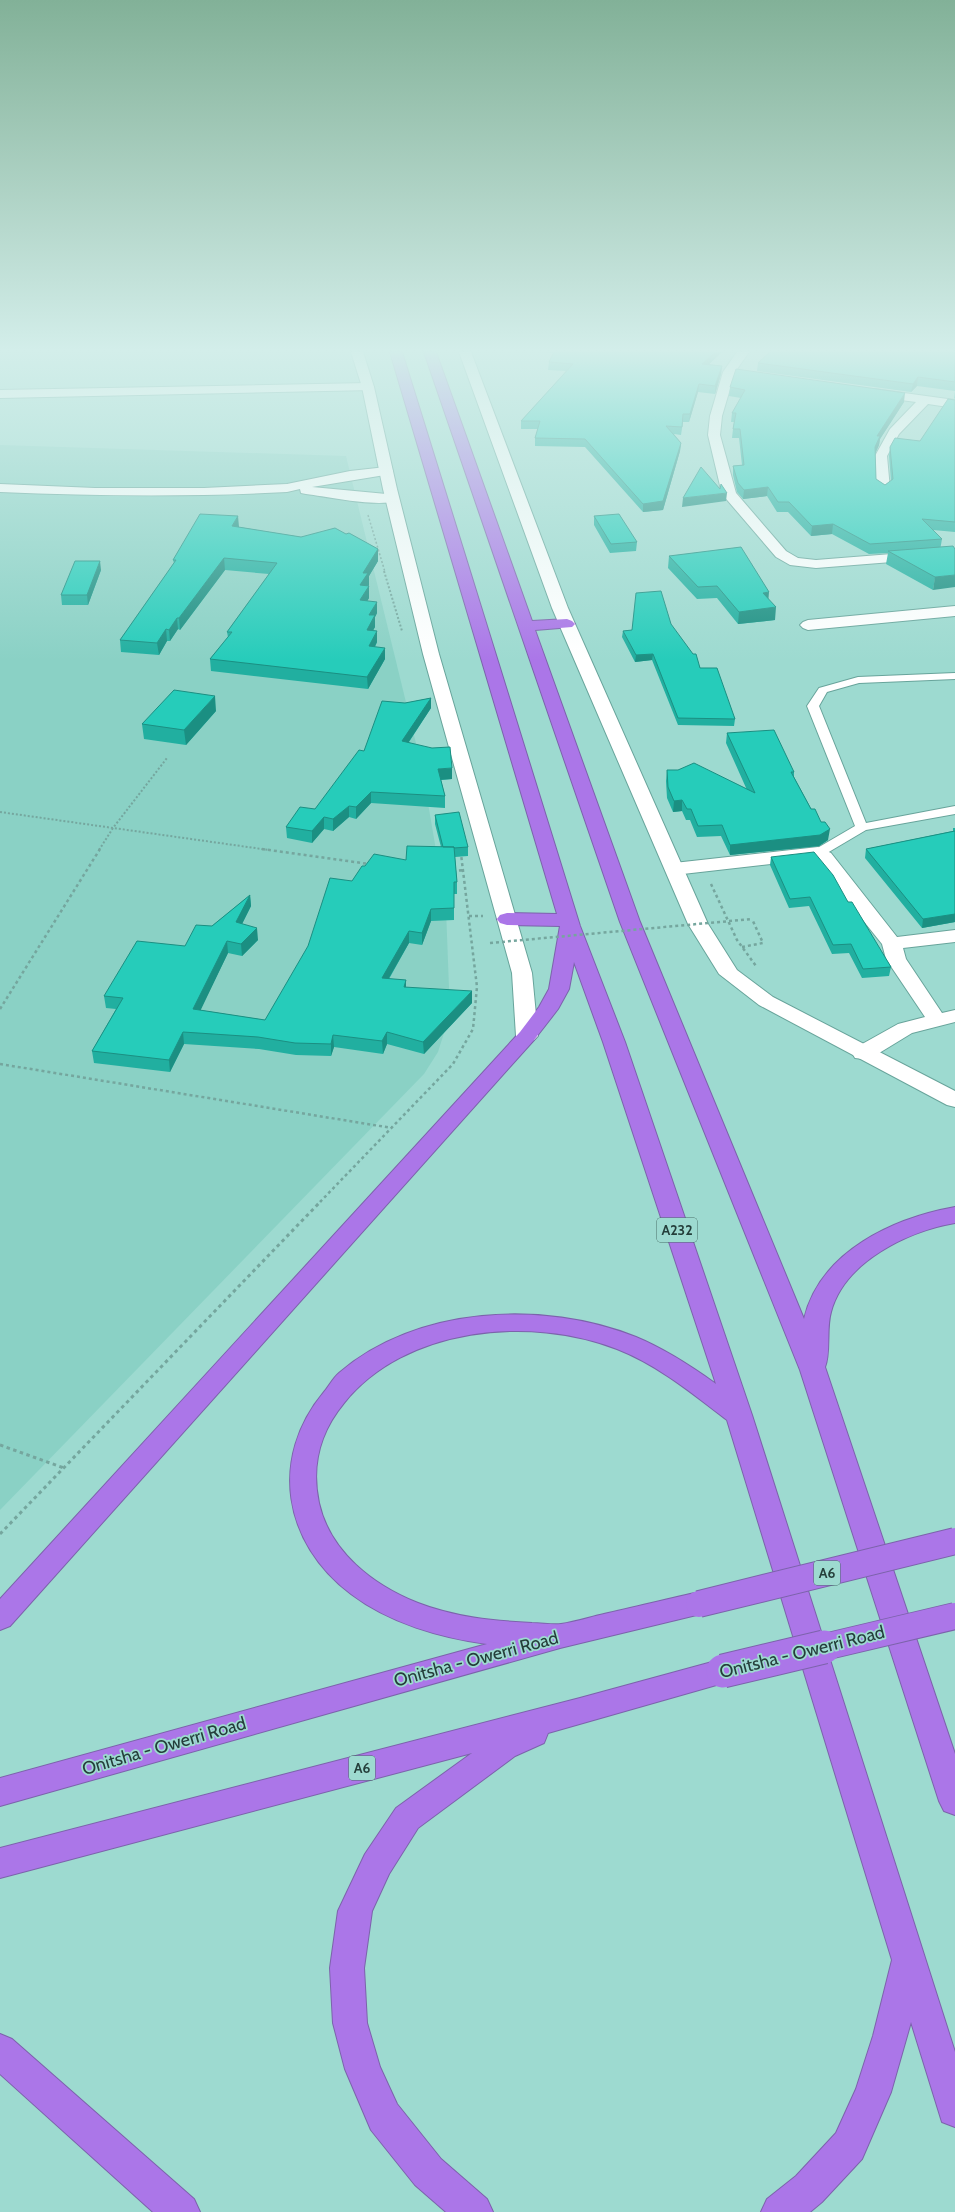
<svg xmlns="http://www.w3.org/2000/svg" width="955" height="2212" font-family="Cabin,sans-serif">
  <rect width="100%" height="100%" fill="#9ddad0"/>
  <path fill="#8ad1c5" d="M 0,445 L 346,456 L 422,768 L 446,909 L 450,1014 L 438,1052 L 424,1074 L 0,1510 Z"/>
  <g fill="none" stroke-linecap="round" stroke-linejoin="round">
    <g stroke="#68a49b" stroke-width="2">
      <path id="lane" d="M 955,673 L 955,679 L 859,683 L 827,692 L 819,706 L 866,823 L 955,806 L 955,814 L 866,830 L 822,856 L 814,856 L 812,853 L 814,850 L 855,826 L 807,706 L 819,688 L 858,677 Z"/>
    </g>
    <g stroke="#68a49b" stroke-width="2">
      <path id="street" d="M 737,352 L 749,352 L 735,372 L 722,416 L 720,435 L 736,493 L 786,551 L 798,558 L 816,560 L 955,549 L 955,557 L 816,568 L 790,565 L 776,557 L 722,494 L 708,435 L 710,416 L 723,372 Z
        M 368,383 L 374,387 L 372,390 L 0,398 L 0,390 Z
        M 875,389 L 955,400 L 955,408 L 928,404 L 899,434 L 887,456 L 890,489 L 883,493 L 876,489 L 875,456 L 890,429 L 916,402 L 871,396 L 869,393 L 871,390 Z
        M 386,467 L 391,468 L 393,471 L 391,474 L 312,487 L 397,495 L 399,498 L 397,501 C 374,507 330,497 306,494 L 301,493 L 300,489 L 287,492 C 191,497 96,496 0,492 L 0,484 L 95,488 L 204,488 L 287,484 L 350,471 Z
        M 955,606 L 955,616 L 808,630 L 803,628 L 800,625 L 803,622 L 808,620 Z
        M 818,847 L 831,853 L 897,937 L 955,930 L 955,942 L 903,948 L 906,959 L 942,1013 L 955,1010 L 955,1022 L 912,1033 L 871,1058 L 863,1059 L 855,1058 L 852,1053 L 855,1048 L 898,1024 L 925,1017 L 886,959 L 882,944 L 814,859 L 674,875 L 667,873 L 665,869 L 667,865 L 674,863 Z"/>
    </g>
    <g stroke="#68a49b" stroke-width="2">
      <path id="secondary" d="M 351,352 L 363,352 L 374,387 L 397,489 L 439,654 L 532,973 L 538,1036 L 534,1040 L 527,1042 L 520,1040 L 516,1036 L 512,973 L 423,654 L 383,489 L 362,387 Z
        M 459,352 L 471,352 L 568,608 L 708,924 L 737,970 L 773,997 L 955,1091 L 955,1107 L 947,1105 L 759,1005 L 719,974 L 688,924 L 552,608 Z"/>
    </g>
    <g stroke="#7c63ab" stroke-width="2">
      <path id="highway" d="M 390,352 L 402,352 L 580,926 L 625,1042 L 752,1415 L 955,2052 L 955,2127 L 942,2122 L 911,2022 L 891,2092 L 862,2159 L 822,2202 L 810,2212 L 761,2212 L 767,2199 L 796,2176 L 836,2133 L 856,2089 L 873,2036 L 892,1960 L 727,1420 C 693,1394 658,1365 617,1349 C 530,1315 405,1327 344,1403 C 320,1432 311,1466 319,1503 C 330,1552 373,1585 418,1603 C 454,1617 493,1621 532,1623 C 542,1623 552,1625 561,1624 C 576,1622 590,1617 604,1614 C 636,1607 667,1599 699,1592 L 709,1596 L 713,1604 L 709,1612 L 560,1648 L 0,1806 L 0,1778 L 487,1644 C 441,1638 389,1623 351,1594 C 283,1543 269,1458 324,1392 C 329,1386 333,1378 339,1373 C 416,1306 544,1300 636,1337 C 665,1349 691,1366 716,1384 L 603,1042 L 574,962 L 569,989 L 558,1009 L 534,1040 L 10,1626 L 0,1630 L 0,1599 L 520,1032 L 539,1007 L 549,989 L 560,926 L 507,925 L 500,923 L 497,919 L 500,915 L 507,913 L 557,914 Z
        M 424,352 L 436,352 L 532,621 L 567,619 L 572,621 L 575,624 L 572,627 L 535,630 L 640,922 L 804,1319 C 820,1251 894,1218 955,1207 L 955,1223 C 908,1231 844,1262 831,1312 C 826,1329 831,1353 825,1367 L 955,1754 L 955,1815 L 944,1811 L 939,1801 L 800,1370 L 620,922 Z
        M 723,1659 L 734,1662 L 738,1671 L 734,1680 L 548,1733 L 544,1743 L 515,1756 L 418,1828 L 389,1874 L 372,1911 L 364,1968 L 367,2023 L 380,2067 L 397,2104 L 441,2159 L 487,2199 L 493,2212 L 446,2212 L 415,2185 L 371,2130 L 345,2069 L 333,2023 L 330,1968 L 338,1911 L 365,1854 L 396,1808 L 472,1753 L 0,1878 L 0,1848 L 580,1698 Z
        M 0,2034 L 12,2039 L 194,2199 L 200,2212 L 153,2212 L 0,2074 Z"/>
    </g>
    <path stroke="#75a69e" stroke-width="1.5" stroke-dasharray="2 2" stroke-linecap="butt" d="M 368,515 L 385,572"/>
    <path stroke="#75a69e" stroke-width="2" stroke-dasharray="2 2" stroke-linecap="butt" d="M 384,571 L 402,631
      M 0,812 L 269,850
      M 99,850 L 113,828 L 167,758"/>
    <path stroke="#75a69e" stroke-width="2.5" stroke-dasharray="3 3" stroke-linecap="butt" d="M 262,849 L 369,864
      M 453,871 L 464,870
      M 711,884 L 737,940 L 756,966
      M 469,916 L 483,916
      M 742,947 L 763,943 L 752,919
      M 0,1009 L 100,849
      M 0,1064 L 392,1128
      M 320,1202 L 453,1064 L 473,1029 L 477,987 L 461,854"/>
    <path stroke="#75a69e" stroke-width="3" stroke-dasharray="3.5 3.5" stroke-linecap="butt" d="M 0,1445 L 64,1468
      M 0,1534 L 321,1201"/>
    <use href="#lane" fill="#fff" fill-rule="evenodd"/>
    <use href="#street" fill="#fff" fill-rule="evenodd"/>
    <use href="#secondary" fill="#fff" fill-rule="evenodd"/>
    <use href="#highway" fill="#ab76e8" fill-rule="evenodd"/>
    <g stroke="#7c63ab" stroke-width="28" stroke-linecap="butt">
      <path id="highway-bridge-far1" d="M 699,1604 L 955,1541
        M 820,1648 L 955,1616"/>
    </g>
    <g stroke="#7c63ab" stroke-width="35" stroke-linecap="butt">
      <path id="highway-bridge" d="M 723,1671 L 824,1647"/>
    </g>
    <path stroke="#75a69e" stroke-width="2.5" stroke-dasharray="3 3" stroke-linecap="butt" d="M 490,943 L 752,919"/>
    <use href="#highway-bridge-far1" stroke="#ab76e8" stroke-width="26"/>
    <use href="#highway-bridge" stroke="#ab76e8" stroke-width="33"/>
  </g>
  <path fill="#21afa0" d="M 535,352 L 722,352 L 709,364 L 722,366 L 721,374 L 715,394 L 698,392 L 689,422 L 683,422 L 681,435 L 674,434 L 681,443 L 680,451 L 663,510 L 643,512 L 585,447 L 535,446 L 535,438 L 538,429 L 521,429 L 521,421 L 566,371 L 548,370 L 549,362 L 553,353 Z
    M 955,352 L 955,399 L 954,398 L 955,391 L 917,386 L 911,392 L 757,371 L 758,363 Z
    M 730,387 L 904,402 L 880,439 L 879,445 L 875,454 L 876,479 L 885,485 L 891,481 L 889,456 L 890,447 L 920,441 L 955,400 L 955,532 L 933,530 L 942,539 L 933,590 L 886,564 L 888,553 L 869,554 L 832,534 L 811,536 L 788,512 L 777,512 L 767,496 L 743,499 L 737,492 L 733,475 L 733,466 L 742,465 L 739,438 L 732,438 L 733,429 L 734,422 L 731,422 L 732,413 L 741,398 L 729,396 Z
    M 594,516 L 637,542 L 636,551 L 610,553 L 594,525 Z
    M 239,527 L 301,537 L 346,534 L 378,549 L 378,561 L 369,576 L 369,585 L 368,586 L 369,586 L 369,598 L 367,601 L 377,613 L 375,617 L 375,627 L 373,630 L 377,631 L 377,642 L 375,647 L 385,659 L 368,689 L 211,671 L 210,659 L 228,637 L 227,632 L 269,574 L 225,570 L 180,630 L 178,629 L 170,641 L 167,641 L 159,655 L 121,652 L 120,640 L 174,563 L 173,560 Z
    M 669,556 L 768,599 L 775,620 L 738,624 L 717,598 L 697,599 L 668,568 Z
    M 101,570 L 88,605 L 62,605 L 61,595 Z
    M 632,630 L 700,668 L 735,719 L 734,726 L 678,725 L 652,660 L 635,662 L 622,637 L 623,631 Z
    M 431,698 L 431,708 L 409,742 L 452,779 L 441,780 L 445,796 L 445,808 L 371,803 L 356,819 L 349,817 L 333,831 L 324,829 L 312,843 L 287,838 L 286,827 L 315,809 L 405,703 Z
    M 216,711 L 186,745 L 144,739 L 142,724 Z
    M 727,733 L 794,772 L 794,777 L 828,840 L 819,846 L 730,855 L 721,836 L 697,837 L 690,820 L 686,820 L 682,811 L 673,812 L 667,798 L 666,781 L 667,770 L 678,770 L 747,790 L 726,743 Z
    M 435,815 L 468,847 L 468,856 L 455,857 L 457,882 L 457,894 L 454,894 L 454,920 L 431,921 L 422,945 L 409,943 L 389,979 L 406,980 L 406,987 L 472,1003 L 424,1054 L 387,1044 L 383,1054 L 334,1047 L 331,1056 L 296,1055 L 259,1049 L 184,1044 L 170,1072 L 94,1063 L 92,1051 L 116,1009 L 106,1008 L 104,996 L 185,946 L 212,926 L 250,895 L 251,906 L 242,924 L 258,940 L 242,956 L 228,953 L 200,1010 L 265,1020 L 352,881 L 365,866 L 406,860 L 441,847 L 435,824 Z
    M 953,828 L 955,828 L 955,922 L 922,928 L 865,858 L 866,849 L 953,831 Z
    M 771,857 L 848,902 L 891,967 L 889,976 L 862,978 L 849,953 L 832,954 L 809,906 L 789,908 L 770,865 Z"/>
  <path fill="#1b8f82" d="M 715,352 L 722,352 L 702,371 L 702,364 Z
    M 722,366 L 721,374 L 715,394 L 715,386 Z
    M 918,377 L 917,386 L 911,392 L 913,384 Z
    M 699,384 L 698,392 L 689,422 L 690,414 Z
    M 905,393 L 904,402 L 880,439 L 879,445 L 874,456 L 875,447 L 877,436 Z
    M 681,443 L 680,451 L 663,510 L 643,512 L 643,504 Z
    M 768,487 L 767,496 L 743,499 L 744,490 Z
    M 727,493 L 726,501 L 682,507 L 683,498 Z
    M 238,516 L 239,527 L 233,537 L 232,526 Z
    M 833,524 L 832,534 L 811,536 L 812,526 Z
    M 378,549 L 378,561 L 369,576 L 369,585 L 361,597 L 360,585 L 363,573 Z
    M 224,558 L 225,570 L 180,630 L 179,618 Z
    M 100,561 L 101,570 L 88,605 L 87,595 Z
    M 955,575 L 955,587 L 933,590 L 935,577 Z
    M 369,586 L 369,598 L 361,612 L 360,600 Z
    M 769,592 L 768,604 L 763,593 Z
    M 377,602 L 377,613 L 375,617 L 375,627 L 367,642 L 367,630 L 369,615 Z
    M 776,607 L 775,620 L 738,624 L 739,612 Z
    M 177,618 L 178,629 L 170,641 L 169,630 Z
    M 166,629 L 167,641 L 159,655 L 157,643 Z
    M 377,631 L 377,642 L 369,658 L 369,646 Z
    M 385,648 L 385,659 L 368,689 L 367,677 Z
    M 653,654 L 652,660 L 635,662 L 636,655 Z
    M 215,696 L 216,711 L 186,745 L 184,730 Z
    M 431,698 L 431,708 L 402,752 L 402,741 Z
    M 452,768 L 452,779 L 438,780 L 438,769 Z
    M 371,792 L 371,803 L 356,819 L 356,807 Z
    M 682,800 L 682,811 L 673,812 L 674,801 Z
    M 349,806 L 349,817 L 333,831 L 333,819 Z
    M 324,817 L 324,829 L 312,843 L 312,831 Z
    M 830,829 L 828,840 L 819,846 L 730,855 L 730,845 Z
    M 250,895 L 251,906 L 237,934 L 236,922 Z
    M 431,909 L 431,921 L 422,945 L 422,933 Z
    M 955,914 L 955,922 L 922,928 L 923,919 Z
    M 257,928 L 258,940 L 242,956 L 241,944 Z
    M 409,931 L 409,943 L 382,990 L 382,978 Z
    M 227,941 L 228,953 L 195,1022 L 193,1009 Z
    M 406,980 L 406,992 L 404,987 Z
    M 472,991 L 472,1003 L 424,1054 L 423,1042 Z
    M 183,1032 L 184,1044 L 170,1072 L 169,1060 Z
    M 387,1032 L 387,1044 L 383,1054 L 382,1041 Z
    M 333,1035 L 334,1047 L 331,1056 L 331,1044 Z"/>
  <path fill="#26ccba" stroke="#1b8f82" d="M 554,352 L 715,352 L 702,364 L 722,366 L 715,386 L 699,384 L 690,414 L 683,414 L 682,427 L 666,426 L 681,443 L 663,501 L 643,504 L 585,439 L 535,438 L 540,421 L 521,421 L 573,364 L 549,362 Z
    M 770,352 L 955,352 L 955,382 L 918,377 L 913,384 L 758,363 Z
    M 736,369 L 905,393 L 877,436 L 880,436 L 875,447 L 876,479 L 885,485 L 893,479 L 890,447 L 895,438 L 920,441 L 948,399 L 955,400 L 955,522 L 922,519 L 942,539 L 870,544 L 833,524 L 812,526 L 789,502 L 778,502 L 768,487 L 744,490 L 738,483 L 733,466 L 744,465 L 740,429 L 733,429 L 736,413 L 732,413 L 745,390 L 730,387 Z
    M 701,467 L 720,489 L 721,484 L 727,493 L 683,498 Z
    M 200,514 L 238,516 L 232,526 L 301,537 L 335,528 L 346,534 L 349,533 L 378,549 L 363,573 L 368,573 L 360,585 L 369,586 L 360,600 L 377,602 L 369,615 L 375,615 L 367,630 L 377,631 L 369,646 L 385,648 L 367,677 L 210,659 L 232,632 L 227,632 L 277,563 L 224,558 L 179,618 L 177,618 L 169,630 L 166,629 L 157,643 L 120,640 L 176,560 L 173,560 Z
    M 619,514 L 637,542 L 611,544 L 594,516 Z
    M 953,546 L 955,549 L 955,575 L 935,577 L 888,551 Z
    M 741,547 L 769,592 L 763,593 L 776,607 L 739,612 L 717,586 L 698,587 L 669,556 Z
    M 75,561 L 100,561 L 87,595 L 61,595 Z
    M 661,591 L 671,624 L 693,654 L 696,654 L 700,668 L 717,668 L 735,719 L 678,718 L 653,654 L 636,655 L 623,631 L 632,630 L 636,593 Z
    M 174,690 L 215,696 L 184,730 L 142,724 Z
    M 431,698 L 402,741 L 432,748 L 450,747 L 452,768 L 438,769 L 445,796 L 371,792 L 356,807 L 349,806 L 333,819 L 324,817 L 312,831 L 286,827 L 300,807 L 315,809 L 359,750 L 364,751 L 382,701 L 405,703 Z
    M 774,730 L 794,772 L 791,772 L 811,809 L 815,809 L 821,822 L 825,822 L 830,829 L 820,835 L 730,845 L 722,825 L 698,826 L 691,809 L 687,809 L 682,800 L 674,801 L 668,787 L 667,770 L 678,770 L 694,763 L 755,793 L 727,733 Z
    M 459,812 L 468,847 L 454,848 L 454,847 L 443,847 L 435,815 Z
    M 955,831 L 955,914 L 923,919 L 866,849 Z
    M 407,846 L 454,847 L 457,882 L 454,882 L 454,908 L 431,909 L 422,933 L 409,931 L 382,978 L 406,980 L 404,987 L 472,991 L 423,1042 L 387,1032 L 382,1041 L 333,1035 L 331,1044 L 295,1043 L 258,1037 L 183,1032 L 169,1060 L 92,1051 L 123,998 L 104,996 L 137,941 L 185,946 L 196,925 L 212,926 L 250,895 L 236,922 L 257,928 L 241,944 L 227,941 L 193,1009 L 265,1020 L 308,946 L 330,878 L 352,881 L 362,866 L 365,866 L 374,854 L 406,860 Z
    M 814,852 L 833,875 L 848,902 L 852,902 L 891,967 L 863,969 L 851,944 L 833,945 L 810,897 L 790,899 L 771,857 Z"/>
  <linearGradient id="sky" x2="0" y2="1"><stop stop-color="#82b198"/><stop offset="0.53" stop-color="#d3eeea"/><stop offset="1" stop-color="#d3eeea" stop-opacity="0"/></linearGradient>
  <rect width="955" height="661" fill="url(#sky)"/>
  <g text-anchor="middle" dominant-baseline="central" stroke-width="3.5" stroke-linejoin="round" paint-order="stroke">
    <g fill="#9ddad0" stroke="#496e68" stroke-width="1">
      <rect x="657" y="1218" width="40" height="24" rx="3"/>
      <rect x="814" y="1561" width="26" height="24" rx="3"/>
      <rect x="349" y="1756" width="26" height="24" rx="3"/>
    </g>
    <g font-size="14" font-weight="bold" fill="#253f3b">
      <text x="677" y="1230">A232</text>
      <text x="827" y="1573">A6</text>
      <text x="362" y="1768">A6</text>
    </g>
    <g font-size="18" fill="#253f3b" stroke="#9ddad0">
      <text transform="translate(802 1652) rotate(-14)">Onitsha - Owerri Road</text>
      <text transform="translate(476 1659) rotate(-15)">Onitsha - Owerri Road</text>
      <text transform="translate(164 1746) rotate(-16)">Onitsha - Owerri Road</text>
    </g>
  </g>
</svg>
